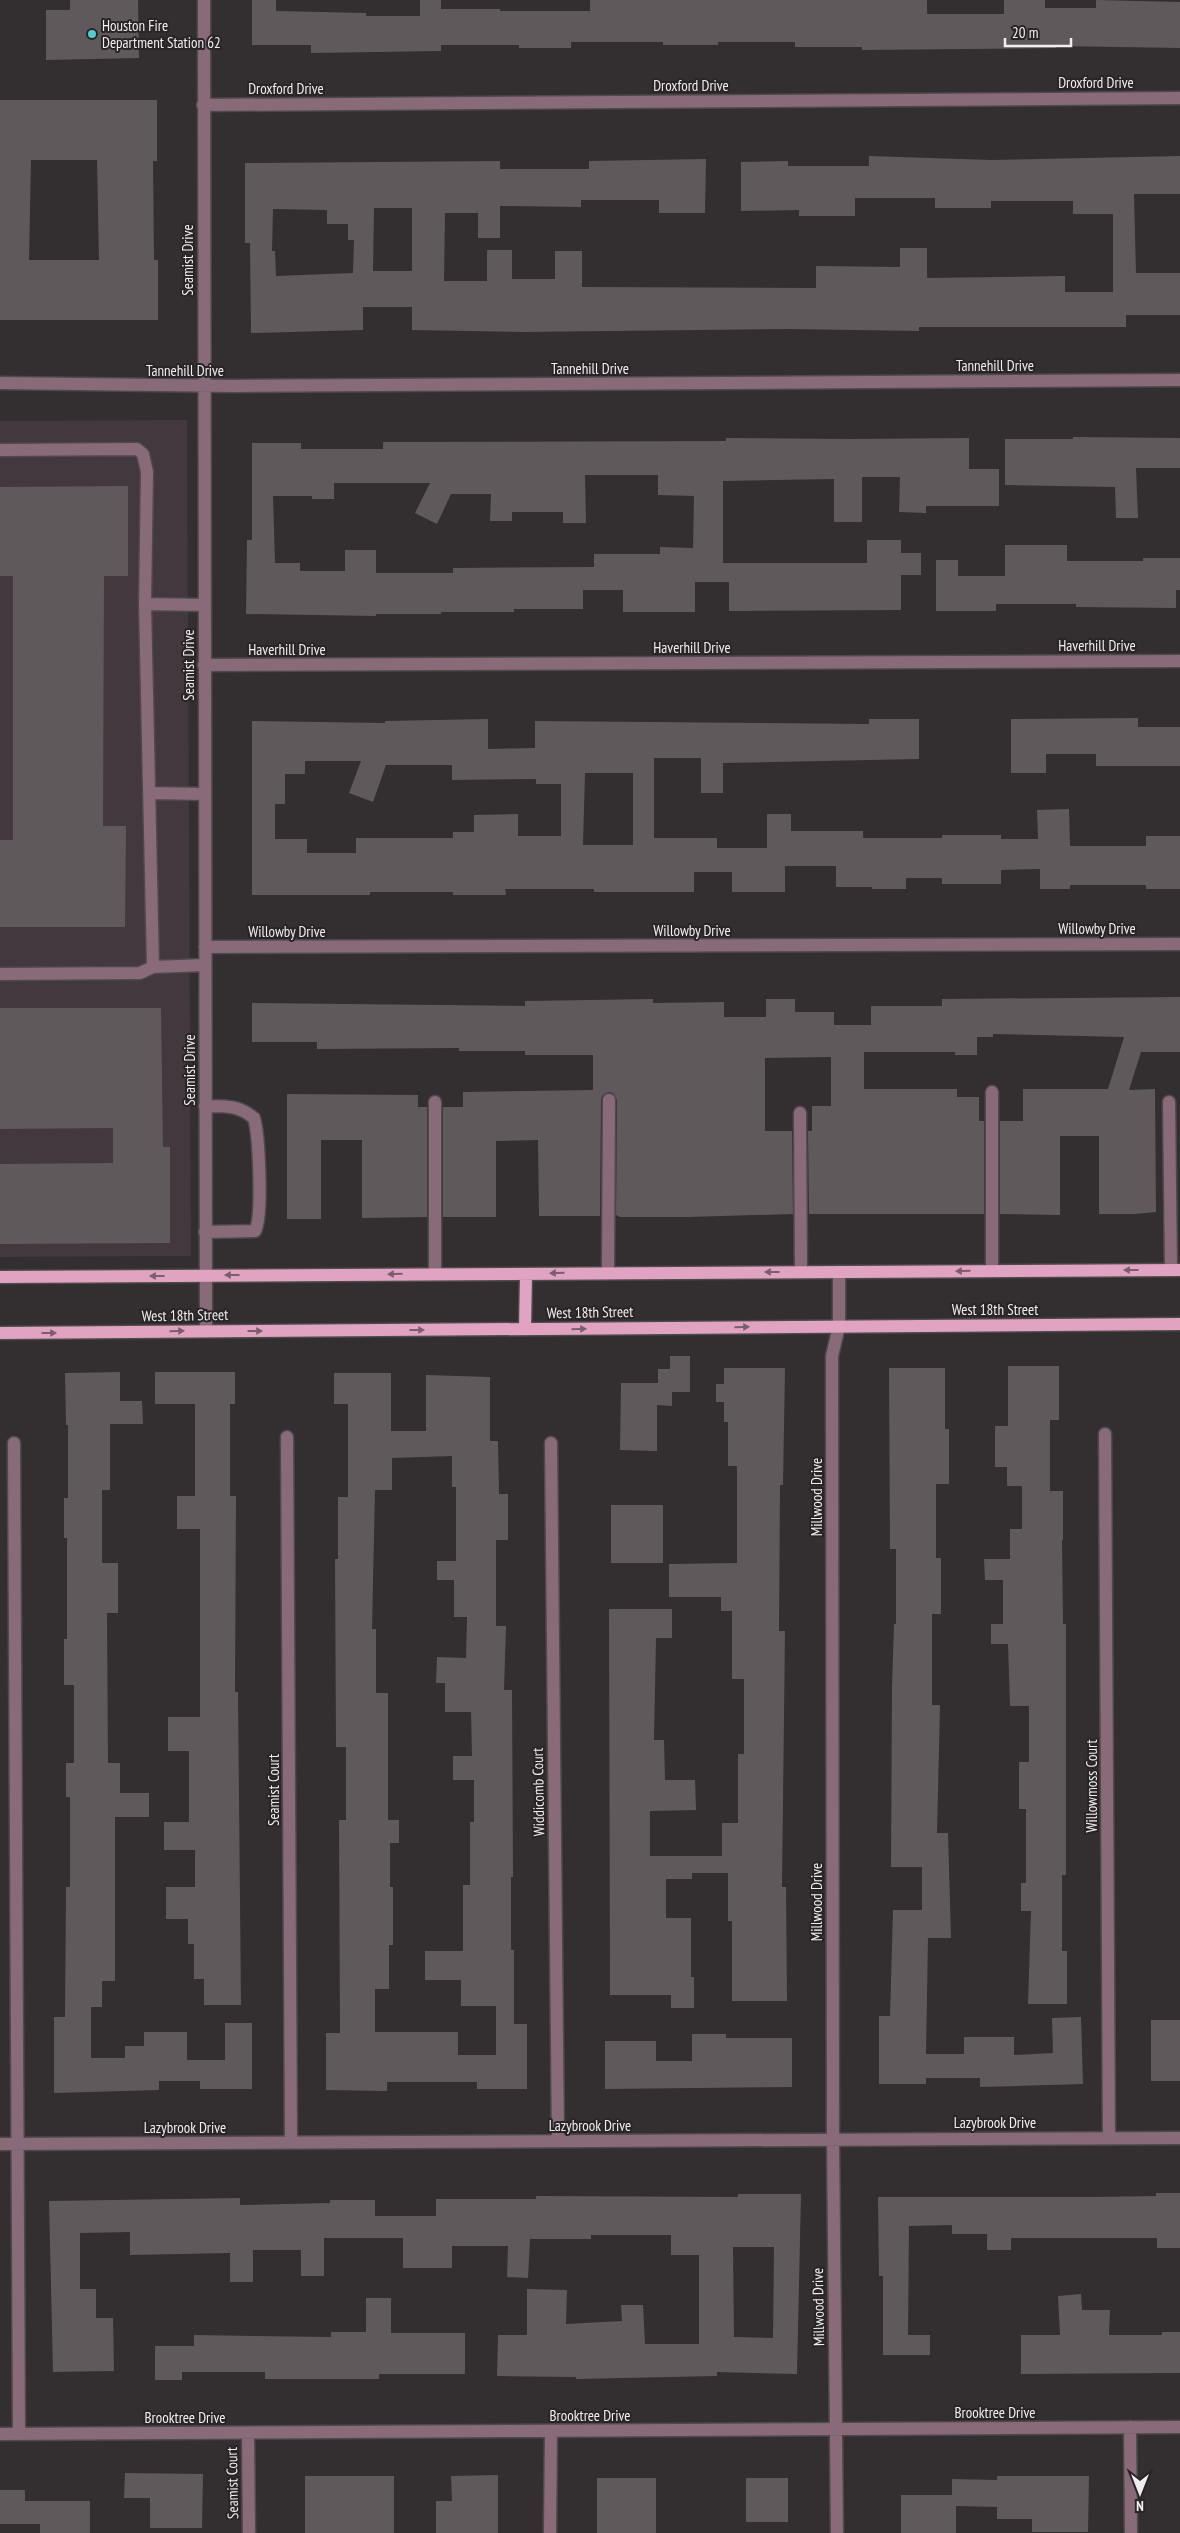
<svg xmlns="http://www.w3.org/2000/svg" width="1180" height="2533" font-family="'PT Sans Narrow',sans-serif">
  <rect width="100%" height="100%" fill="#332e30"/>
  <path fill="#43383d" d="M 187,420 L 191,1256 L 0,1257 L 0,421 Z"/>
  <path fill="#5f595c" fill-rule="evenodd" d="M 70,0 L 138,0 L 139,58 L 46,60 L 46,10 L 70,10 Z
    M 252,0 L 276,0 L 276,11 L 366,13 L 366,16 L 420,16 L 420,0 L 441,0 L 441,9 L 500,9 L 500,11 L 590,11 L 590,0 L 927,0 L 927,14 L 1004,14 L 1004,0 L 1045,0 L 1045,8 L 1096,8 L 1096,0 L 1180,2 L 1180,48 L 1056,46 L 1056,48 L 862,50 L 862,47 L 795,47 L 795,42 L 718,42 L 718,45 L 663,45 L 663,42 L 571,42 L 571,48 L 519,48 L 519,45 L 441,45 L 441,51 L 311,53 L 311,45 L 252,45 Z
    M 0,100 L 157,100 L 157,161 L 153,161 L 154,260 L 158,260 L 158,320 L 0,320 ZM 31,160 L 97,160 L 99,260 L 29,260 Z
    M 869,156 L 991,160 L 1180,156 L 1180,194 L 1134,194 L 1136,273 L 1180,273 L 1180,315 L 1126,315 L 1126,327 L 919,327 L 919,331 L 790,329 L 524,332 L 412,330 L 412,307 L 363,307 L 363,330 L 251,333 L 250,243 L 245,243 L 245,163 L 500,161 L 500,169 L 589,169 L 589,161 L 706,159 L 705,213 L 659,213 L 659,200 L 581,200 L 581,207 L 500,206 L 500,238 L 478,238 L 478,213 L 445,213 L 444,281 L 487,281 L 487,250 L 512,250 L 512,279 L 555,279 L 555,251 L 582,251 L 582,287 L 816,288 L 816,266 L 900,267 L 900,248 L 927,248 L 927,278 L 1065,276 L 1065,292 L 1113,292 L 1113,214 L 1073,214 L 1073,201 L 991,201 L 991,208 L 935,208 L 935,198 L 855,198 L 855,216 L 799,216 L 799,210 L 741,211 L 741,162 L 788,161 L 788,166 L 869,166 ZM 374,208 L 412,208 L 412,271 L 373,271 ZM 273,209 L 327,210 L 327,224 L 348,224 L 348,240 L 354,240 L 353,273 L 276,276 L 275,251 L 272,251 Z
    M 1073,437 L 1180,438 L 1180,468 L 1136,468 L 1138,518 L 1116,518 L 1115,487 L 1005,485 L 1005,439 L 1073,439 Z
    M 726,438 L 849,439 L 969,438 L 969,469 L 999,469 L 999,506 L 926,506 L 926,513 L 899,512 L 900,477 L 862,477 L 862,522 L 834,522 L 834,479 L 723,481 L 723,563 L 867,563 L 867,540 L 901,540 L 901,553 L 921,553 L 921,575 L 901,575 L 901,610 L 729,611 L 729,582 L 695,582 L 695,612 L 623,612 L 623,590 L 583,590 L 583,609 L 514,609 L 514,612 L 441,612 L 441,614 L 376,614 L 376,616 L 246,614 L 247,540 L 252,540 L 252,443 L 301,443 L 301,449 L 383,449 L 383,442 L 726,441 ZM 585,475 L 658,475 L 658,495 L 694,496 L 693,548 L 660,547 L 660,554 L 594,554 L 594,567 L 453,568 L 453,573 L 376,573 L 376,550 L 345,550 L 345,571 L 300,571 L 300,563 L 275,563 L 273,496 L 312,496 L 312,499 L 334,499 L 334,483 L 430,483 L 415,513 L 437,524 L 451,494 L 491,494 L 490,521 L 512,521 L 512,512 L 563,512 L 563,523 L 586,523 Z
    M 128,486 L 128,576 L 104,576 L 103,826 L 126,826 L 125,927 L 0,927 L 0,840 L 13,840 L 13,576 L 0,576 L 0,487 Z
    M 1005,545 L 1067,545 L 1067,561 L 1143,561 L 1143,558 L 1180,558 L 1180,590 L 1176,590 L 1176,608 L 1076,607 L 1076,604 L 996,604 L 996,611 L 936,611 L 936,560 L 958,560 L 958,576 L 1005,576 Z
    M 1138,718 L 1138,727 L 1180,727 L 1180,766 L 1096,766 L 1096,754 L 1046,754 L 1046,773 L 1011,773 L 1011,719 Z
    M 488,719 L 488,749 L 535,748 L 535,721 L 869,724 L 869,719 L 919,719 L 919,759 L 723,763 L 723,793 L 701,793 L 701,758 L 654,758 L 654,838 L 717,838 L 717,848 L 767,848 L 767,814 L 791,814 L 791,831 L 863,831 L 863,838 L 942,838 L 942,835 L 1001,835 L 1001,839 L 1038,839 L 1037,810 L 1069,809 L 1070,846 L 1146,846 L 1146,836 L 1180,836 L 1180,889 L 1146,889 L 1146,885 L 1070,885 L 1070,889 L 1040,889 L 1040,869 L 1001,870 L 1001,884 L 942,884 L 942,878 L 906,878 L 906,889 L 872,889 L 872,887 L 836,887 L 836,866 L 785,866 L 785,892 L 732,892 L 732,872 L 694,872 L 694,892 L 594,892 L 594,889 L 505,889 L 506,895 L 453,895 L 453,892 L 370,892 L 370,895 L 252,895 L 252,721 L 385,723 L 385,721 ZM 305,761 L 361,761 L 349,793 L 373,802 L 386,765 L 452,765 L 452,780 L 536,779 L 536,784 L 561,784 L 561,836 L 518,836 L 518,814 L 474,815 L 474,832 L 453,832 L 453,838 L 356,838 L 356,853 L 307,853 L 307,839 L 275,839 L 275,804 L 285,804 L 285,774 L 305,774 ZM 585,773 L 633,773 L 633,845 L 583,845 Z
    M 1180,997 L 1180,1052 L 1141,1052 L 1129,1090 L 1155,1089 L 1156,1212 L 1135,1214 L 1099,1214 L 1099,1136 L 1060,1136 L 1060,1215 L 1000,1214 L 1000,1121 L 1023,1121 L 1023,1089 L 1108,1089 L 1124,1037 L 993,1034 L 993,1037 L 977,1037 L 977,1055 L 955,1055 L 955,1052 L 864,1052 L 864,1089 L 957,1089 L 957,1097 L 979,1097 L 979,1121 L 984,1121 L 984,1214 L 809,1214 L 808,1131 L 812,1131 L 812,1106 L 831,1106 L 831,1057 L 765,1058 L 765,1131 L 792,1131 L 793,1214 L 688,1217 L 620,1217 L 616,1215 L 617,1100 L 613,1093 L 609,1092 L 602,1096 L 601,1100 L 600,1216 L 539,1216 L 538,1140 L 496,1141 L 496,1217 L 443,1217 L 443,1107 L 463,1107 L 463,1092 L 593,1090 L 593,1055 L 525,1055 L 525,1051 L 459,1051 L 459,1048 L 317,1049 L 317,1042 L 252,1042 L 252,1003 L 525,1006 L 525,1001 L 653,999 L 653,1003 L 724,1002 L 724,1017 L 766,1017 L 766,999 L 795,999 L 795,1012 L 834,1012 L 834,1025 L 871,1025 L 871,1006 L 942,1006 L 942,999 Z
    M 0,1008 L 161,1008 L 163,1147 L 170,1147 L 170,1243 L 0,1244 L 0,1164 L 113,1163 L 113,1128 L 0,1129 Z
    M 287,1094 L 418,1095 L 418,1107 L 427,1107 L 427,1217 L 362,1218 L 362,1140 L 321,1140 L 321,1219 L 287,1219 Z
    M 670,1356 L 690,1356 L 690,1392 L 672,1392 L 672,1406 L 657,1405 L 657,1451 L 620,1450 L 621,1383 L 658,1383 L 658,1369 L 670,1369 Z
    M 1008,1366 L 1059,1366 L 1059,1420 L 1050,1420 L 1050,1491 L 1063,1491 L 1063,1540 L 1062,1540 L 1063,1624 L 1066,1624 L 1066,1875 L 1062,1875 L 1062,1951 L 1067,1951 L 1067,2004 L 1028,2004 L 1031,1911 L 1021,1911 L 1021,1883 L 1026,1883 L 1026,1809 L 1019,1809 L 1019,1762 L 1029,1762 L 1029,1706 L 1010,1706 L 1008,1644 L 991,1644 L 991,1624 L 1003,1624 L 1003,1580 L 985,1580 L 984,1559 L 1010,1559 L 1010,1529 L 1022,1529 L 1022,1486 L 1007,1486 L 1007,1467 L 995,1467 L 995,1426 L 1008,1426 Z
    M 724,1368 L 785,1368 L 783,1485 L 780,1485 L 779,1631 L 785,1631 L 782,1887 L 786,1887 L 787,2001 L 732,2001 L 732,1921 L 728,1921 L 728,1873 L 692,1873 L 692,1879 L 666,1879 L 666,1918 L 691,1918 L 691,1977 L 694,1977 L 694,2008 L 671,2008 L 671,1995 L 610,1995 L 609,1609 L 672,1609 L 672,1638 L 656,1638 L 654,1740 L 664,1740 L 665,1780 L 695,1780 L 696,1810 L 650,1811 L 650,1856 L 722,1856 L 722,1823 L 738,1823 L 738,1754 L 744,1754 L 744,1679 L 732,1679 L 732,1611 L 721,1611 L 721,1597 L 669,1597 L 669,1564 L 737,1563 L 737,1466 L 728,1466 L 728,1422 L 724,1422 L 724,1402 L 716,1402 L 716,1384 L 724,1384 Z
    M 889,1368 L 945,1368 L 945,1429 L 949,1429 L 949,1484 L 936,1484 L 936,1558 L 941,1558 L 941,1614 L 932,1614 L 932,1705 L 940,1705 L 937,1833 L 948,1833 L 951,1938 L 928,1938 L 926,2054 L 964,2054 L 964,2037 L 1014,2037 L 1014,2055 L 1053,2053 L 1052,2018 L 1081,2017 L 1083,2084 L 980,2087 L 980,2078 L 926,2078 L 926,2084 L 879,2084 L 879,2016 L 890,2016 L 893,1910 L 922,1910 L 922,1867 L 891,1867 L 892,1688 L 894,1624 L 896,1624 L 896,1549 L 890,1549 Z
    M 120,1372 L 120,1401 L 142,1401 L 143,1424 L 110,1424 L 110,1490 L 102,1490 L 102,1563 L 118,1563 L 118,1613 L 107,1613 L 108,1763 L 120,1763 L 120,1793 L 149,1793 L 149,1817 L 115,1817 L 115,1981 L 102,1981 L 102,2007 L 91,2007 L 91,2058 L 125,2058 L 125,2046 L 144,2046 L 144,2032 L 187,2032 L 187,2060 L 225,2060 L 225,2023 L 252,2023 L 252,2089 L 200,2089 L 200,2081 L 159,2081 L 159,2090 L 54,2093 L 54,2017 L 65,2017 L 66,1887 L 70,1887 L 70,1797 L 66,1797 L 66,1763 L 74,1763 L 74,1685 L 64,1685 L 64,1639 L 67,1639 L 67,1538 L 64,1538 L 64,1498 L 68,1498 L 68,1425 L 66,1425 L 65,1373 Z
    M 155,1372 L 235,1372 L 235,1404 L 230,1404 L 230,1496 L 236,1496 L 235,1692 L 238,1692 L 241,2005 L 204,2005 L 204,1979 L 194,1979 L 194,1944 L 188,1944 L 188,1919 L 166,1919 L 166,1887 L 195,1887 L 195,1850 L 164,1850 L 164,1822 L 189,1822 L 189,1751 L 168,1751 L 168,1717 L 200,1717 L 200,1529 L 177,1529 L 177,1496 L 195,1496 L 195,1404 L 155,1404 Z
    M 334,1373 L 391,1373 L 391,1431 L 426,1431 L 426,1375 L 490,1377 L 490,1441 L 498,1441 L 499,1494 L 508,1494 L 508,1540 L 496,1540 L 496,1626 L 506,1626 L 504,1690 L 512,1690 L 513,1877 L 511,1877 L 511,1950 L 514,1950 L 514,2024 L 527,2024 L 527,2089 L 477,2089 L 477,2082 L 387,2082 L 387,2091 L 326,2090 L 326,2033 L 340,2033 L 339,1820 L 346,1820 L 346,1747 L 336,1747 L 335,1559 L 338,1559 L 338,1497 L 348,1497 L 348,1404 L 334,1404 ZM 452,1456 L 452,1487 L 456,1487 L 456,1561 L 437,1561 L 437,1580 L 454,1580 L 454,1617 L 467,1617 L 466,1658 L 437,1657 L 436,1683 L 445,1683 L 445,1712 L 471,1712 L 472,1756 L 453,1756 L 453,1780 L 474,1780 L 474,1822 L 470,1822 L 470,1885 L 463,1885 L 463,1951 L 425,1951 L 425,1980 L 461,1980 L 461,2006 L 496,2006 L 496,2055 L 458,2055 L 458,2032 L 375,2032 L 375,1989 L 389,1989 L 389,1945 L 393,1945 L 393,1887 L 390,1887 L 390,1843 L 399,1843 L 399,1820 L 388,1820 L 388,1693 L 376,1693 L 376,1629 L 372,1629 L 375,1490 L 392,1490 L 392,1458 Z
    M 611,1505 L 663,1505 L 663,1563 L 611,1563 Z
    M 1151,2020 L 1180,2020 L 1180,2081 L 1151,2081 Z
    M 692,2034 L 726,2034 L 726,2038 L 792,2038 L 792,2087 L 605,2089 L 605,2041 L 656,2041 L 656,2061 L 692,2061 Z
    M 1156,2193 L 1180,2193 L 1180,2248 L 1157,2248 L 1157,2238 L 1011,2238 L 1011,2250 L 987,2250 L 987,2234 L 952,2234 L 952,2225 L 909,2226 L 908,2335 L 930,2335 L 930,2355 L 883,2355 L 883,2276 L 879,2276 L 878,2197 L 1092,2197 L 1156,2196 Z
    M 738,2194 L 801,2194 L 797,2374 L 717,2372 L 717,2376 L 576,2379 L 576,2377 L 497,2376 L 498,2335 L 527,2335 L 527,2289 L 567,2290 L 566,2324 L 622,2321 L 621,2305 L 643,2305 L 645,2344 L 699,2344 L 699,2255 L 671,2255 L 671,2235 L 591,2235 L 591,2239 L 530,2239 L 528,2278 L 507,2277 L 508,2246 L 452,2246 L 452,2268 L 403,2268 L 403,2238 L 324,2238 L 324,2276 L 301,2276 L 301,2250 L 253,2250 L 253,2282 L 230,2282 L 230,2253 L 130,2255 L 130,2232 L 80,2233 L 80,2289 L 96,2289 L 96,2318 L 113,2318 L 114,2371 L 53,2372 L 49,2201 L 240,2198 L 240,2205 L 330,2203 L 330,2200 L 375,2200 L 375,2216 L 436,2216 L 436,2199 L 536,2199 L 536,2196 L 738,2197 ZM 733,2247 L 774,2247 L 773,2338 L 734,2337 Z
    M 1081,2294 L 1082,2310 L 1110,2310 L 1109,2335 L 1162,2335 L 1162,2332 L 1180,2332 L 1180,2373 L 1021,2374 L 1021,2335 L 1060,2335 L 1058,2296 Z
    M 366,2298 L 391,2298 L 391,2333 L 465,2333 L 465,2374 L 379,2374 L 379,2379 L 265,2379 L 265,2372 L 182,2372 L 182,2380 L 155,2380 L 155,2346 L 194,2346 L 194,2335 L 331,2337 L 331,2332 L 366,2332 Z
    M 125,2473 L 203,2474 L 202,2528 L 150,2528 L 150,2498 L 124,2498 Z
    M 498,2475 L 498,2533 L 436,2533 L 436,2501 L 452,2501 L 451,2476 Z
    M 305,2476 L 394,2476 L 394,2533 L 305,2533 Z
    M 997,2476 L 1089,2476 L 1088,2532 L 1032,2532 L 1032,2519 L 997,2519 L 997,2507 L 956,2506 L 956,2533 L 901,2533 L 901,2495 L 952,2495 L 952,2479 L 997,2480 Z
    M 597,2478 L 656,2478 L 656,2533 L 597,2533 Z
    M 746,2478 L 788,2478 L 788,2522 L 746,2522 Z
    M 0,2490 L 25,2490 L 25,2501 L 90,2501 L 90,2533 L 40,2533 L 40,2524 L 0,2524 Z"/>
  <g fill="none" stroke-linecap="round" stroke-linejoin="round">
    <g stroke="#4e494b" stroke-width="15">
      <path id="minor" d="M 204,0 L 206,1331
        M 203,105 L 1180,98
        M 0,383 L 234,386 L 1180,380
        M 0,450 L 137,449 L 143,454 L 147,472 L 145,604 L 204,605
        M 145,604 L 153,967
        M 204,665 L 1180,661
        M 149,793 L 204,794
        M 205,947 L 1180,944
        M 0,974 L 140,973 L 153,967 L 205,965
        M 1169,1102 L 1171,1270
        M 205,1106 C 225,1106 238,1105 254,1118 C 259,1135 263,1217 255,1231 L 205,1232
        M 800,1113 L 801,1272
        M 992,1270 L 992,1092
        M 435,1273 L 435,1102
        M 608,1273 L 609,1100
        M 1105,1434 L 1109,2138
        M 287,1437 L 291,2142
        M 14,1443 L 19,2434
        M 551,1443 L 558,2141
        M 0,2144 L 1180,2138
        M 1130,2427 L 1131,2533
        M 248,2433 L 249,2533
        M 0,2434 L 1180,2427
        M 550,2533 L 551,2431
        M 837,2533 L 833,2140 L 832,1356 L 839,1326 L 839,1272"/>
    </g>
    <g stroke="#4e494b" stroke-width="15">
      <path id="major" d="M 0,1277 L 1180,1270
        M 525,1329 L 526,1274
        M 0,1333 L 1180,1324"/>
    </g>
    <use href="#minor" stroke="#886a78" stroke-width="12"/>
    <use href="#major" stroke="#e0a4c2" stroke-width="12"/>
  </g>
  <defs><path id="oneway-solid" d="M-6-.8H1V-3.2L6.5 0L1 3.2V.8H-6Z" transform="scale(1.25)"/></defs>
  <g fill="#7b5e6c">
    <use href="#oneway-solid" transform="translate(1131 1270) rotate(180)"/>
    <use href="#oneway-solid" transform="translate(963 1271) rotate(179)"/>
    <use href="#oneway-solid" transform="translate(772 1272) rotate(180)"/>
    <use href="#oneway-solid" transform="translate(557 1273) rotate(179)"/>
    <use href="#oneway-solid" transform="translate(395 1274) rotate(179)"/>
    <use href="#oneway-solid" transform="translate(232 1275) rotate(180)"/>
    <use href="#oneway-solid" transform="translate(157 1276) rotate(180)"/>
    <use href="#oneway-solid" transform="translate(742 1327) rotate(-1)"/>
    <use href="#oneway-solid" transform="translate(579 1329) rotate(-1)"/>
    <use href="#oneway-solid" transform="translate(417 1330)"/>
    <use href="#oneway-solid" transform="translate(177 1331) rotate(-1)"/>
    <use href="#oneway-solid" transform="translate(255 1331)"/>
    <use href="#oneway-solid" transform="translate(49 1333)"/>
  </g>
  <circle fill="#52ccd0" stroke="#292426" stroke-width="2" cx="92" cy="34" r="5"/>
  <g text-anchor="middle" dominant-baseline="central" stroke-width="4" stroke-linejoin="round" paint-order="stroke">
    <g font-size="15" fill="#f1eeef" stroke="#292426" text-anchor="start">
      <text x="102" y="25">Houston Fire<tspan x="102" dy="17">Department Station 62</tspan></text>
    </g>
    <g font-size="15" fill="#f1eeef" stroke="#292426">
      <text x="1096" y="82">Droxford Drive</text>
      <text x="691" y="85">Droxford Drive</text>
      <text x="286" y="88">Droxford Drive</text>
      <text transform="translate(187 260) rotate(-90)">Seamist Drive</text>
      <text x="995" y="365">Tannehill Drive</text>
      <text x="590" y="368">Tannehill Drive</text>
      <text x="185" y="370">Tannehill Drive</text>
      <text x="1097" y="645">Haverhill Drive</text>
      <text x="692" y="647">Haverhill Drive</text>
      <text x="287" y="649">Haverhill Drive</text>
      <text transform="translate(188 665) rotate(-90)">Seamist Drive</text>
      <text x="1097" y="928">Willowby Drive</text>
      <text x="692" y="930">Willowby Drive</text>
      <text x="287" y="931">Willowby Drive</text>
      <text transform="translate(189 1070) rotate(-90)">Seamist Drive</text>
      <text x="995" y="1309">West 18th Street</text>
      <text transform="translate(590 1312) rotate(-1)">West 18th Street</text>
      <text transform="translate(185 1315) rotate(-1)">West 18th Street</text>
      <text transform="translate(816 1497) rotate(-90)">Millwood Drive</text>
      <text transform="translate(1091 1786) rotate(-90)">Willowmoss Court</text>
      <text transform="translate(273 1790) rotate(-90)">Seamist Court</text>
      <text transform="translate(538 1792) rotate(-91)">Widdicomb Court</text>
      <text transform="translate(816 1902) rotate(-90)">Millwood Drive</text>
      <text x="995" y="2122">Lazybrook Drive</text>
      <text x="590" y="2125">Lazybrook Drive</text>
      <text x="185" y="2127">Lazybrook Drive</text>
      <text transform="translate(818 2307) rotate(-91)">Millwood Drive</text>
      <text x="995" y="2412">Brooktree Drive</text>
      <text x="590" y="2415">Brooktree Drive</text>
      <text x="185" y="2417">Brooktree Drive</text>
      <text transform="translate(232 2483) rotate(-91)">Seamist Court</text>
    </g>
  </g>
  <g transform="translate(1140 2493) rotate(180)" stroke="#292426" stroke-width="4" paint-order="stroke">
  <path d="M0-4L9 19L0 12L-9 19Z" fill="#f1eeef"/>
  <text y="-8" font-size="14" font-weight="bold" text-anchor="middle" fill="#f1eeef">N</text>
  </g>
  <path d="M1005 38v8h66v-8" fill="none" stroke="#f1eeef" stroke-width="2.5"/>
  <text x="1012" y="38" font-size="15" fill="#f1eeef" stroke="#292426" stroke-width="4" paint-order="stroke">20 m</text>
</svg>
